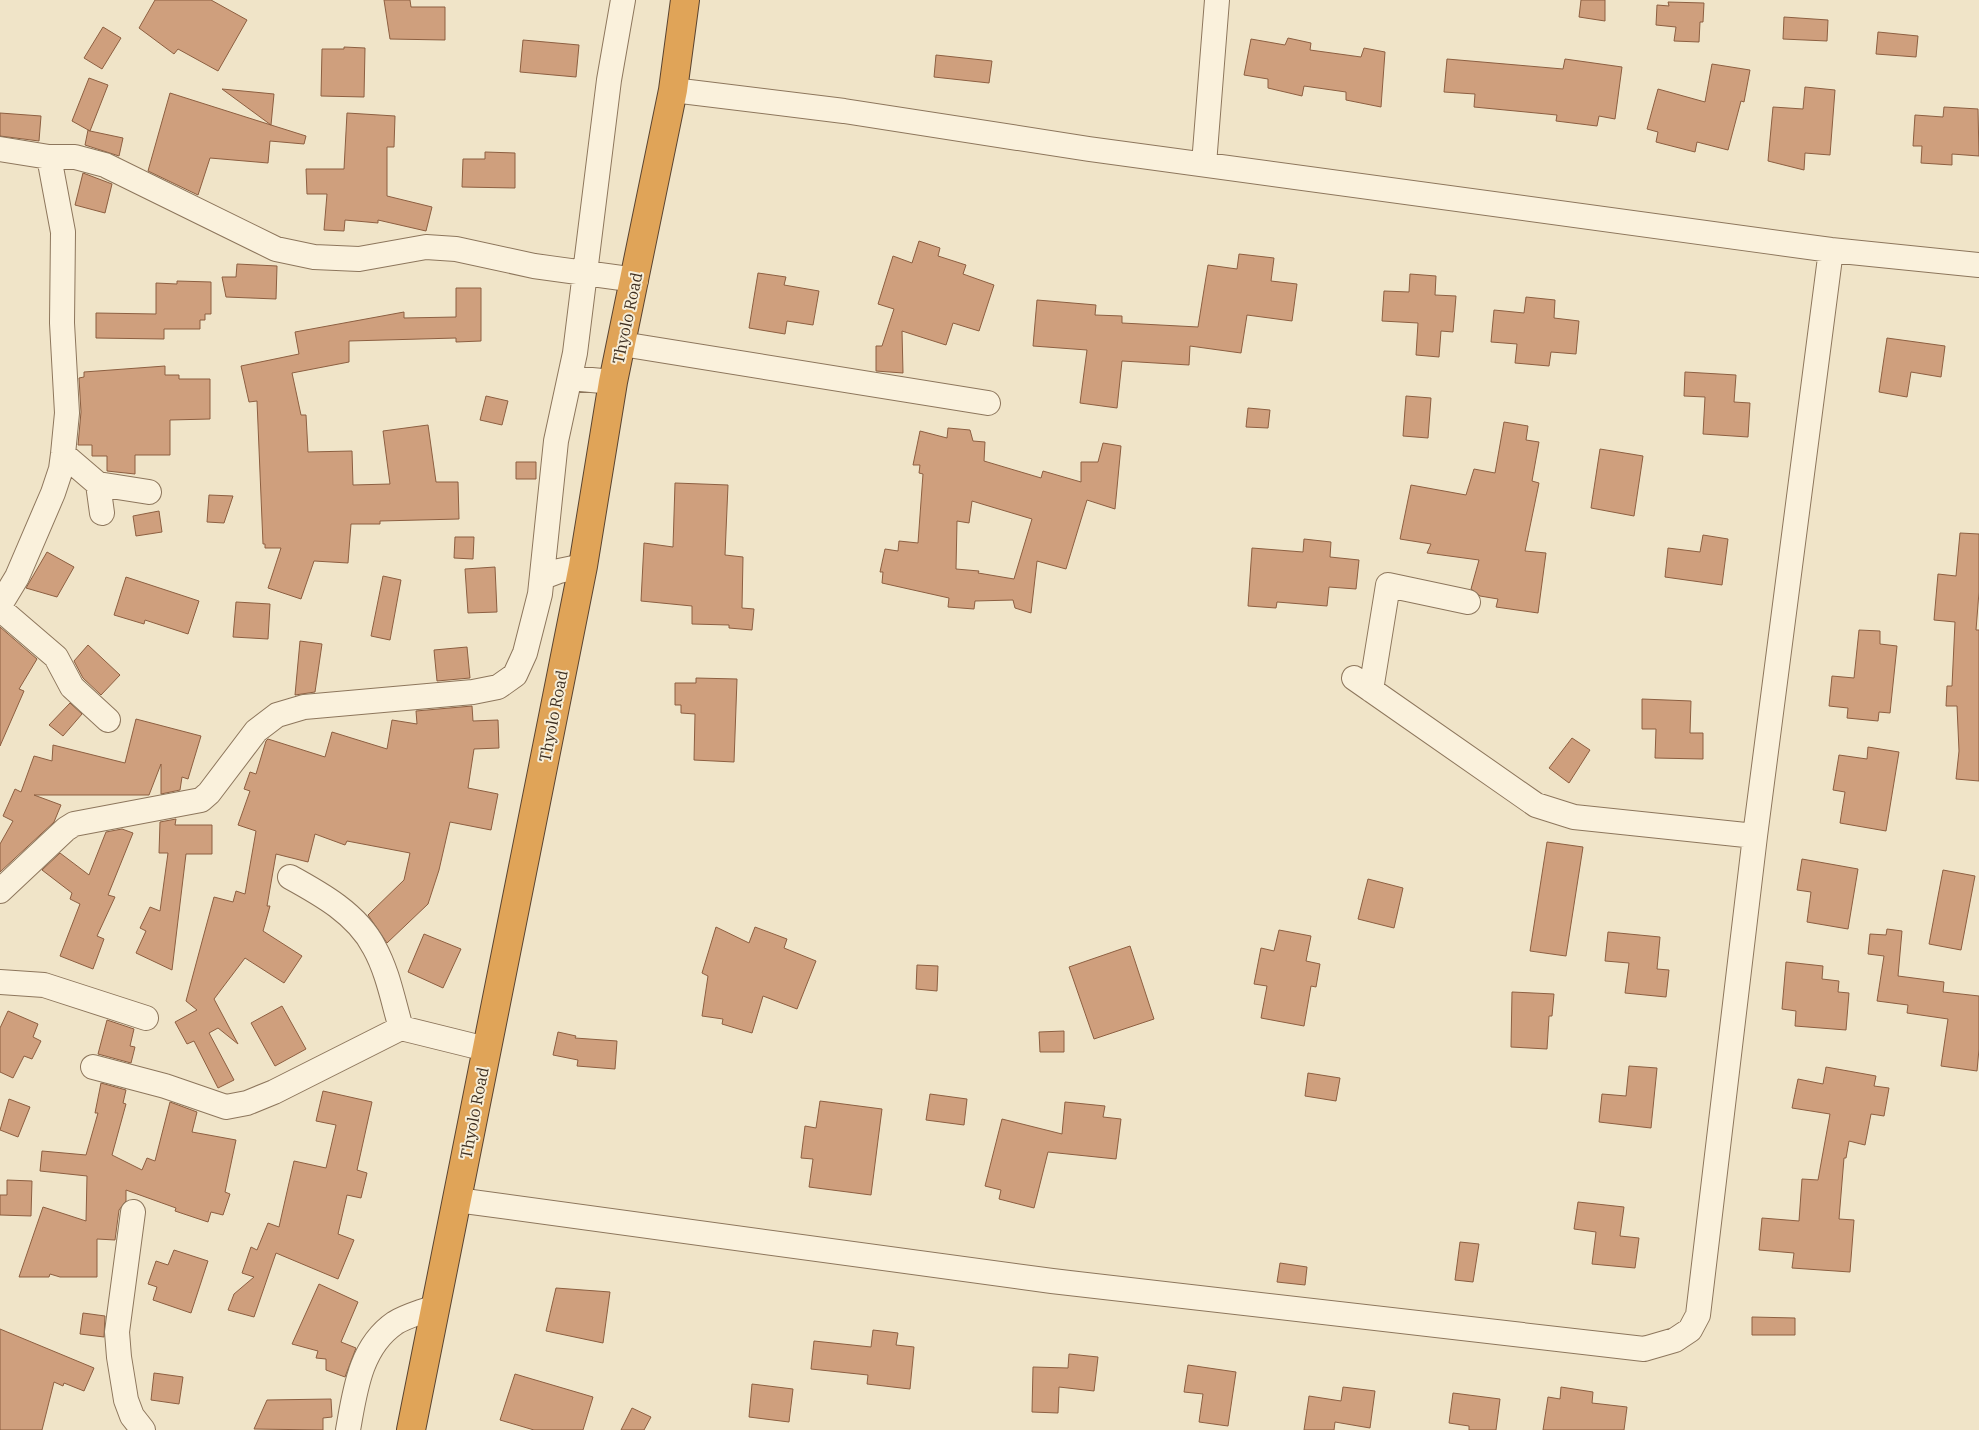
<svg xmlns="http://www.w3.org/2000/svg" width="1979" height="1430" font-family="'IBM Plex Serif',serif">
  <rect width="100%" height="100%" fill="#f0e4c8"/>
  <path fill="#cf9f7d" stroke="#8d5f41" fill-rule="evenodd" d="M 155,0 L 211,0 L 247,20 L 218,71 L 178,49 L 174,54 L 139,28 Z
    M 384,0 L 410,0 L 411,7 L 445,7 L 445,40 L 390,39 Z
    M 1581,0 L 1605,0 L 1605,21 L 1579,17 Z
    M 1668,2 L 1704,3 L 1703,22 L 1700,22 L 1699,42 L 1674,41 L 1676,27 L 1656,25 L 1657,5 L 1669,6 Z
    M 1784,17 L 1828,20 L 1827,41 L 1783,39 Z
    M 103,27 L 121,38 L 102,69 L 84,58 Z
    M 1878,32 L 1918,36 L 1916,57 L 1876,54 Z
    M 1288,38 L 1311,43 L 1310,50 L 1361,57 L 1364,48 L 1385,52 L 1381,107 L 1346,100 L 1346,92 L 1304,86 L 1302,96 L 1268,88 L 1268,79 L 1244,75 L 1251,39 L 1285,45 Z
    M 523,40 L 579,45 L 576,77 L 520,72 Z
    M 344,47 L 365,48 L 364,97 L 321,96 L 322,49 L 344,49 Z
    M 936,55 L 992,61 L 989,83 L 934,77 Z
    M 1447,59 L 1563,69 L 1565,59 L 1622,67 L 1615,119 L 1599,116 L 1597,126 L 1556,121 L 1557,115 L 1474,107 L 1475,94 L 1444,92 Z
    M 1712,64 L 1750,70 L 1744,102 L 1741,101 L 1728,150 L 1697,142 L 1695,152 L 1656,142 L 1658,132 L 1647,129 L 1658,89 L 1705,102 Z
    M 89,78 L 108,85 L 90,131 L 123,138 L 119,156 L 85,145 L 88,130 L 90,131 L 72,121 Z
    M 1805,87 L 1835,90 L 1830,155 L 1805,153 L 1804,170 L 1768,161 L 1773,107 L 1803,109 Z
    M 222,89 L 274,94 L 271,125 L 306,136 L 304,144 L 270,141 L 268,163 L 210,158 L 198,195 L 148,171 L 170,93 L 271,125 Z
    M 1944,107 L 1978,109 L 1979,156 L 1952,154 L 1952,165 L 1921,163 L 1922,146 L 1913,146 L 1915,115 L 1943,117 Z
    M 0,113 L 41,116 L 39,141 L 0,136 Z
    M 347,113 L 395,116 L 394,147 L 387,147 L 387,196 L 432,207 L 426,231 L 378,220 L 378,223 L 345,220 L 344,231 L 324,230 L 327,194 L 307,194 L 306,169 L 344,169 Z
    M 485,152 L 515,153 L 515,188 L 462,187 L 463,159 L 485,159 Z
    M 83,173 L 112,184 L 105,213 L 75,205 Z
    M 919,241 L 940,248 L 938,256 L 966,265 L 963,274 L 994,285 L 979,331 L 953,323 L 946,345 L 902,331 L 903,373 L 876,371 L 876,346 L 882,346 L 894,309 L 878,304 L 893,256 L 912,263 Z
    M 1239,254 L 1274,258 L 1271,281 L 1297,284 L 1292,321 L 1247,315 L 1241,353 L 1190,346 L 1189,365 L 1122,361 L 1117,408 L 1080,403 L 1087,350 L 1033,346 L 1037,300 L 1096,305 L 1095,315 L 1122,316 L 1122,323 L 1198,327 L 1208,265 L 1237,269 Z
    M 237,264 L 277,266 L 276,299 L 226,297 L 222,277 L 236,277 Z
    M 758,273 L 786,277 L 784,285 L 819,291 L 813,325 L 787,321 L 785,334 L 749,328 Z
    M 1410,274 L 1436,276 L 1435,295 L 1456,296 L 1453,332 L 1441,331 L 1439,357 L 1416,355 L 1418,323 L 1382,321 L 1384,291 L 1409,292 Z
    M 177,281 L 211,282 L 211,314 L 205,314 L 205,320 L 200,320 L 200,329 L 164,329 L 164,339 L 96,338 L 96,313 L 156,314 L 156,283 L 177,284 Z
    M 456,288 L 481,288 L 481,341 L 456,342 L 456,338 L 349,341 L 349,362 L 292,373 L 301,415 L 306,415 L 308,452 L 352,451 L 353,485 L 390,484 L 383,431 L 428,425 L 436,482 L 458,482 L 459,519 L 380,521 L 380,524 L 351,524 L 348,563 L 314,561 L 301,599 L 268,588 L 281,548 L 265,548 L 265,544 L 263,544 L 257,401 L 249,402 L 241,366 L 299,354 L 295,332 L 404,312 L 404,318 L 456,317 Z
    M 1526,297 L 1555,300 L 1554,318 L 1579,321 L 1576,354 L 1551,352 L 1549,366 L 1515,363 L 1517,344 L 1491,342 L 1494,310 L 1524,313 Z
    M 1887,338 L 1945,346 L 1941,377 L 1911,372 L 1907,397 L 1879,392 Z
    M 165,366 L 165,375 L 179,375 L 179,379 L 210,379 L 210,419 L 170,420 L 170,455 L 135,455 L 135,474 L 107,471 L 107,456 L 92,456 L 92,445 L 78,445 L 81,412 L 79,378 L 84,377 L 84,372 Z
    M 1685,372 L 1736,375 L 1734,402 L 1750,403 L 1748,437 L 1703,434 L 1705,397 L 1684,396 Z
    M 486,396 L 508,401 L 502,425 L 480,420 Z
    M 1406,396 L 1431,398 L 1428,438 L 1403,436 Z
    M 1248,408 L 1270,410 L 1268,428 L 1246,427 Z
    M 1504,422 L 1528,426 L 1526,440 L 1539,442 L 1532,481 L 1539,483 L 1525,551 L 1546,553 L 1538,613 L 1496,607 L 1498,599 L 1480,596 L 1471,589 L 1479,560 L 1427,553 L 1431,544 L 1400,539 L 1411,485 L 1466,495 L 1474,469 L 1495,473 Z
    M 948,428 L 970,430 L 973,441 L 985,442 L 984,461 L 1041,478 L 1043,471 L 1081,482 L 1081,462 L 1098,462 L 1103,443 L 1121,446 L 1115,509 L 1087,500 L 1066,569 L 1037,561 L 1031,613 L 1015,608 L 1013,600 L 975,601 L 974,609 L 948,607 L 949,598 L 882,583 L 883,572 L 880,572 L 885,549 L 898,551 L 899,541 L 918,543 L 923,474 L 919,473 L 920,465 L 913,465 L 920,431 L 947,438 ZM 972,501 L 1032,519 L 1014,579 L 978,573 L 979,571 L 956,569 L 957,521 L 969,523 Z
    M 1600,449 L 1643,456 L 1634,516 L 1591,508 Z
    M 516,462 L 536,462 L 536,479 L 516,479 Z
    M 675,483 L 728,485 L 725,555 L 743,557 L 742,608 L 754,609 L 752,630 L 729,628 L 729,625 L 692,624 L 692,606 L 641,601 L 644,543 L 673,547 Z
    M 209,495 L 233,496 L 224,523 L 207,522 Z
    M 159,511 L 162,532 L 136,536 L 133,516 Z
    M 1960,533 L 1979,534 L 1979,592 L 1976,630 L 1979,630 L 1979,781 L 1956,779 L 1959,751 L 1957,706 L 1946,706 L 1947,686 L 1952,686 L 1955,622 L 1934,620 L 1938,574 L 1956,576 Z
    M 1703,535 L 1728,539 L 1722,585 L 1665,577 L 1668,548 L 1700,552 Z
    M 455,537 L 474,537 L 473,559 L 454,558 Z
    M 1304,539 L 1331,542 L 1330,557 L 1359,560 L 1356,589 L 1329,587 L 1327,606 L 1277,602 L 1276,608 L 1248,606 L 1252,548 L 1303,552 Z
    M 47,552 L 74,567 L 57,597 L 26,588 Z
    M 495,567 L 497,612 L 468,613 L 465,569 Z
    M 383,576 L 401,580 L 390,640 L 371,636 Z
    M 126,577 L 199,601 L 188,634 L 145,620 L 144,624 L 114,615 Z
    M 236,602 L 270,604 L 268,639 L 233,637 Z
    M 0,627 L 37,659 L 19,689 L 24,691 L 0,746 Z
    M 1859,630 L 1880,631 L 1880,644 L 1897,646 L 1890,713 L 1879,712 L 1878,721 L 1847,718 L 1848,708 L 1829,706 L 1832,676 L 1854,678 Z
    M 300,641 L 322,644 L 315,692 L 295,695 Z
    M 88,645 L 120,675 L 101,695 L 83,678 L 74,661 Z
    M 467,647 L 470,678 L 437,681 L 434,650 Z
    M 696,678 L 737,679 L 734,762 L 694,760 L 695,714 L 681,713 L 681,705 L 675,705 L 675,683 L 696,683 Z
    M 1642,699 L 1691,701 L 1690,733 L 1703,733 L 1703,759 L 1655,758 L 1656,729 L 1642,729 Z
    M 70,703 L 82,714 L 63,736 L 49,725 Z
    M 472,706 L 473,721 L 498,720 L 499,748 L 474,749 L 468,788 L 498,794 L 491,830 L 450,822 L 439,870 L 428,904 L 387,943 L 368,915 L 404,880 L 410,853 L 347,841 L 345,845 L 315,834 L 308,862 L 276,854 L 267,906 L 270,906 L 263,931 L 302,956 L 284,983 L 245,958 L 214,999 L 238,1044 L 218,1028 L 209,1033 L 234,1080 L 218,1088 L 194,1041 L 187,1044 L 175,1022 L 197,1010 L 186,1001 L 214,897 L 233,902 L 236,891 L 245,894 L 256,831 L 238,825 L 250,791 L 244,789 L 250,772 L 256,774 L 266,741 L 268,739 L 325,757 L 332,732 L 387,749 L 392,720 L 417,724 L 416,711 Z
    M 136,719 L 201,736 L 188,779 L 182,777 L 180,790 L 161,794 L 161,764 L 149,795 L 34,795 L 61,805 L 54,822 L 0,872 L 0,844 L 13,821 L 3,816 L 15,789 L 21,792 L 34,756 L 52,761 L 53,745 L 125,763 Z
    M 1572,738 L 1590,750 L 1569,783 L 1549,768 Z
    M 1868,747 L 1899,752 L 1886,831 L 1840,823 L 1845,792 L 1833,790 L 1839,755 L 1867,759 Z
    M 176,819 L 175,825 L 212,825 L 212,854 L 186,854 L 172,970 L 136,953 L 146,931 L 140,928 L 150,907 L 160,911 L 168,853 L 159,853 L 160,822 Z
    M 122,829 L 133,833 L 108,895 L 115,897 L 97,936 L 104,939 L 93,969 L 60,956 L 80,904 L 70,899 L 72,893 L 42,870 L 60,853 L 89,875 L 106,832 Z
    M 1547,842 L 1583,847 L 1566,956 L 1530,951 Z
    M 1802,859 L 1858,869 L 1848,929 L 1807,922 L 1811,892 L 1797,890 Z
    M 1943,870 L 1975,876 L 1961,950 L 1929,944 Z
    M 1368,879 L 1403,888 L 1394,928 L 1358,919 Z
    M 716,927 L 749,943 L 755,927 L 787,939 L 784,948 L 816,961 L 797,1009 L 763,996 L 752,1033 L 722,1024 L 723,1019 L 702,1016 L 708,976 L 702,973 Z
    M 1887,929 L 1902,931 L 1898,976 L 1944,982 L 1943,992 L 1979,996 L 1979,1049 L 1977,1071 L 1941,1066 L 1948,1019 L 1907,1013 L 1908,1005 L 1877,1001 L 1884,956 L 1868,954 L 1870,934 L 1886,935 Z
    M 1279,930 L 1311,936 L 1306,961 L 1320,964 L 1316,987 L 1311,986 L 1304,1026 L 1261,1018 L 1267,986 L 1254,984 L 1261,948 L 1274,951 Z
    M 1608,932 L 1660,937 L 1657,969 L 1669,970 L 1666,997 L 1625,993 L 1629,963 L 1605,961 Z
    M 424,934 L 461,949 L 443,988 L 408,972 Z
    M 1130,946 L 1154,1019 L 1094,1039 L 1069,967 Z
    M 1786,962 L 1823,966 L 1822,979 L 1839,981 L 1838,992 L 1849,993 L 1846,1030 L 1795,1026 L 1796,1011 L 1782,1009 Z
    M 917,965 L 938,966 L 937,991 L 916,989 Z
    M 1512,992 L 1554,994 L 1552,1016 L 1549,1016 L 1547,1049 L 1511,1047 Z
    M 282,1006 L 306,1049 L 275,1066 L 251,1023 Z
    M 8,1011 L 38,1024 L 33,1037 L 41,1041 L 32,1059 L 24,1056 L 13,1078 L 0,1072 L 0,1028 Z
    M 107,1020 L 134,1029 L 130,1046 L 135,1047 L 131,1063 L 98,1054 Z
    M 1064,1031 L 1064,1052 L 1040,1052 L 1039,1032 Z
    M 558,1032 L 576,1036 L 575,1038 L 617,1041 L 615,1069 L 577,1066 L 578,1060 L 553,1055 Z
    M 1629,1066 L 1657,1068 L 1651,1128 L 1599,1122 L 1602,1094 L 1626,1096 Z
    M 1826,1067 L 1876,1076 L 1874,1086 L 1889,1088 L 1884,1116 L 1871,1114 L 1865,1145 L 1849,1141 L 1846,1158 L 1844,1158 L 1839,1219 L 1854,1220 L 1850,1272 L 1792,1268 L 1794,1253 L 1759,1250 L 1762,1218 L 1799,1221 L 1802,1179 L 1818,1180 L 1830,1114 L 1792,1108 L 1798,1079 L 1823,1084 Z
    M 1308,1073 L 1340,1078 L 1336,1101 L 1305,1096 Z
    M 101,1083 L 126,1090 L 123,1103 L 126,1104 L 112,1155 L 142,1170 L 147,1158 L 155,1161 L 170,1102 L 197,1112 L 192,1132 L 236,1140 L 225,1192 L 230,1194 L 223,1215 L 211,1212 L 208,1222 L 175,1211 L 176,1208 L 126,1190 L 126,1201 L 119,1210 L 115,1240 L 97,1239 L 97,1277 L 60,1277 L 50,1274 L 49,1277 L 19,1277 L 43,1207 L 86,1221 L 87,1176 L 40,1171 L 42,1151 L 86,1155 L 98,1113 L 95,1113 Z
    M 323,1091 L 372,1102 L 357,1170 L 367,1173 L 361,1198 L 347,1195 L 338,1234 L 354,1240 L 338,1279 L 276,1253 L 254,1317 L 228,1310 L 234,1294 L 254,1277 L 242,1273 L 251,1247 L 257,1250 L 268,1223 L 279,1227 L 294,1161 L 326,1168 L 336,1125 L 316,1121 Z
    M 930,1094 L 967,1099 L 964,1125 L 926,1120 Z
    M 9,1099 L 30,1107 L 18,1137 L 0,1130 Z
    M 820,1101 L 882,1109 L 871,1195 L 809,1187 L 813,1159 L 801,1158 L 805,1126 L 816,1128 Z
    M 1065,1102 L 1105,1106 L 1103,1117 L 1121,1119 L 1116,1159 L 1048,1152 L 1034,1208 L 999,1199 L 1001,1190 L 985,1186 L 1002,1119 L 1062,1134 Z
    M 7,1180 L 32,1181 L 31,1216 L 0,1215 L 0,1195 L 7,1195 Z
    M 1578,1202 L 1624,1207 L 1620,1236 L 1639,1238 L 1635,1268 L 1592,1264 L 1596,1232 L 1574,1229 Z
    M 1460,1242 L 1479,1244 L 1473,1282 L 1455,1280 Z
    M 174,1250 L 208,1261 L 191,1313 L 153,1300 L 157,1287 L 148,1284 L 156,1261 L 168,1265 Z
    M 1280,1263 L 1307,1267 L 1305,1285 L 1277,1282 Z
    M 319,1284 L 358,1302 L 341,1342 L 356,1348 L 345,1377 L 326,1370 L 326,1359 L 316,1358 L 318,1351 L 292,1344 Z
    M 556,1288 L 610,1292 L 603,1343 L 546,1331 Z
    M 83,1313 L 105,1316 L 104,1337 L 80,1334 Z
    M 1752,1317 L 1795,1318 L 1795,1335 L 1752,1335 Z
    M 0,1329 L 94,1368 L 84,1391 L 64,1383 L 63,1386 L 54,1382 L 42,1430 L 0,1430 Z
    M 873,1330 L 898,1333 L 896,1345 L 914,1347 L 910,1389 L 867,1384 L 868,1375 L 811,1369 L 814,1341 L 871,1347 Z
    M 1069,1354 L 1098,1357 L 1094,1391 L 1059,1387 L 1058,1413 L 1032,1412 L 1033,1367 L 1068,1368 Z
    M 1188,1365 L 1236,1372 L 1228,1426 L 1199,1422 L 1203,1394 L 1184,1392 Z
    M 154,1373 L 183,1377 L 179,1404 L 151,1400 Z
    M 515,1374 L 593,1397 L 583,1430 L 534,1430 L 500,1420 Z
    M 752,1384 L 793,1389 L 789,1422 L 749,1417 Z
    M 1343,1387 L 1375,1391 L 1370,1428 L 1335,1422 L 1334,1430 L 1304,1430 L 1309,1396 L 1341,1401 Z
    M 1561,1387 L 1593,1392 L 1592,1403 L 1627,1407 L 1624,1430 L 1543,1430 L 1548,1397 L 1560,1399 Z
    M 1453,1393 L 1500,1399 L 1496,1430 L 1469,1430 L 1469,1426 L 1449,1423 Z
    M 331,1399 L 332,1417 L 323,1418 L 323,1430 L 254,1429 L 267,1400 Z
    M 632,1408 L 651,1417 L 644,1430 L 621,1430 Z"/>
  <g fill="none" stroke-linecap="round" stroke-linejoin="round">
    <g stroke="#8d765c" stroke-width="26">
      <path id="minor" d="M 673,90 L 844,111 L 1089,149 L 1831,250 L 1979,265
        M 0,149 L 49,157 L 75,157 L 105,165 L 276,249 L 314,257 L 359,259 L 426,247 L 456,249 L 534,266 L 636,280
        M 1204,164 L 1217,0
        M 622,344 L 988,403
        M 570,378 L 613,382
        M 63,454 L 98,484 L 149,492
        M 98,484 L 102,513
        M 543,577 L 559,571 L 583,566
        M 0,605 L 17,577 L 53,493 L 61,469 L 63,454 L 67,413 L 62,323 L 63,232 L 49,157
        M 0,609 L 56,657 L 72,687 L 108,720
        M 1354,678 L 1536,805 L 1574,817 L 1755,836
        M 1371,690 L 1388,585 L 1468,602
        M 290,877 C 321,894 357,914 374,947 C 388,972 393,1001 401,1028
        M 0,891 L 66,829 L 74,824 L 201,800 L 209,793 L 256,731 L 277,715 L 304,707 L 473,692 L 498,687 L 515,675 L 525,653 L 540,594 L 556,441 L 575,353 L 609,80 L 623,0
        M 0,982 L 44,985 L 146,1018
        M 93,1067 L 165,1086 L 226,1107 L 247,1103 L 274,1092 L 401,1028 L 486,1049
        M 457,1200 L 1052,1281 L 1644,1349 L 1675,1340 L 1690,1330 L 1698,1315 L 1755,836 L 1831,250
        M 133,1212 L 117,1332 L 119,1357 L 126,1400 L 132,1416 L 143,1430
        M 348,1430 C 355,1391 360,1347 395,1323 C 406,1316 422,1312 434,1307"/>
    </g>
    <g stroke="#5b4430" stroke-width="30">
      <path id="highway" d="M 411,1430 L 583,566 L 613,382 L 673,90 L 685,0"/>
    </g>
    <use href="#minor" stroke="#faf1dc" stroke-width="24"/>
    <use href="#highway" stroke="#e0a458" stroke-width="28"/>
  </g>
  <g text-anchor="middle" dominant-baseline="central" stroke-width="4" stroke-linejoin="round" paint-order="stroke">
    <g font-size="16" fill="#3d2e20" stroke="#f7eed8">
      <text transform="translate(627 318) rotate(-78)">Thyolo Road</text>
      <text transform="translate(553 716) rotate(-79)">Thyolo Road</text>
      <text transform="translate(474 1113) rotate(-79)">Thyolo Road</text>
    </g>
  </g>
</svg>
